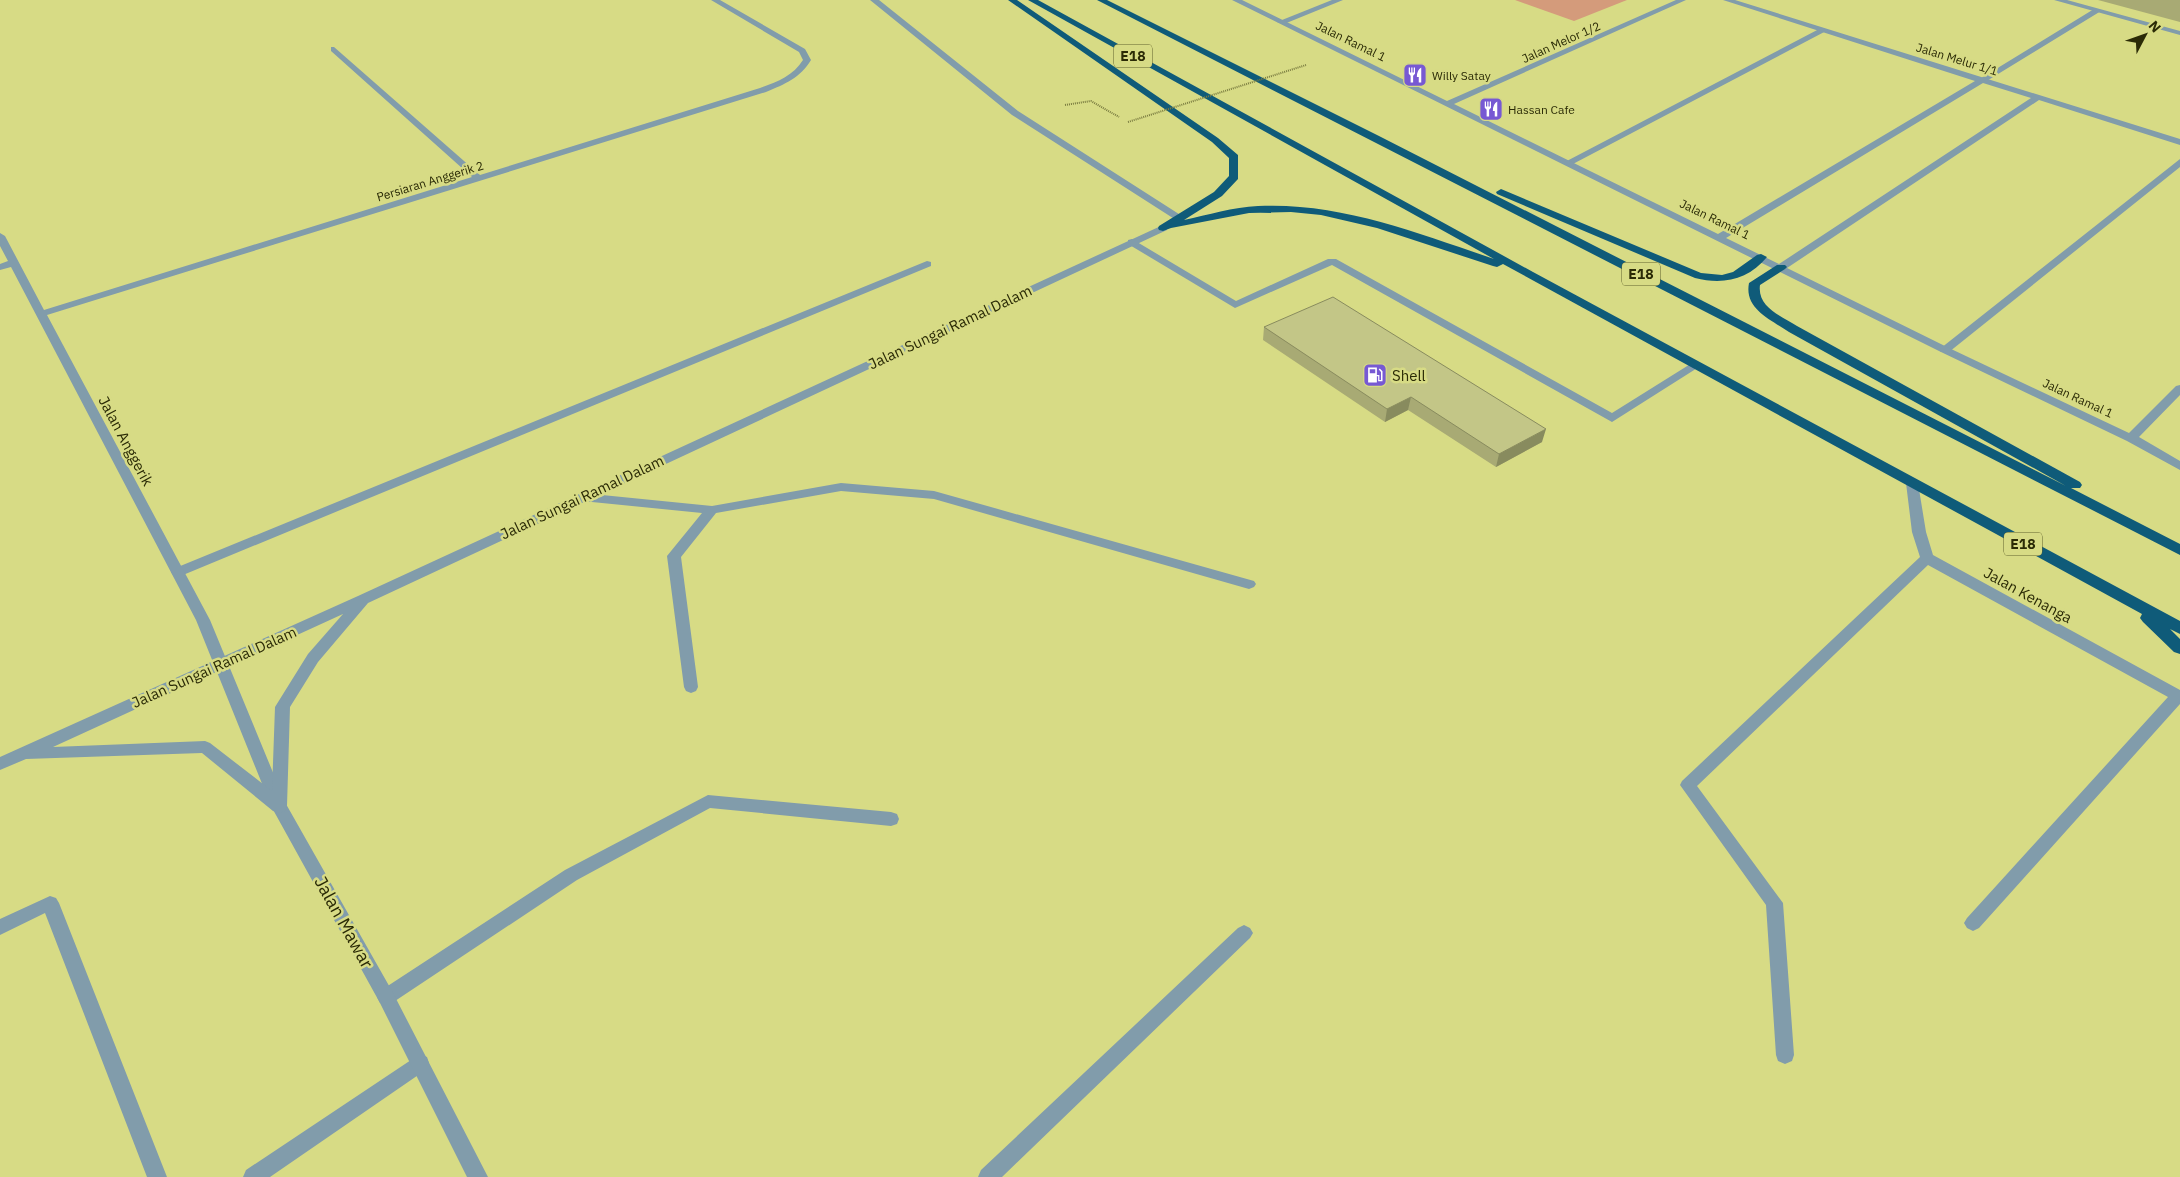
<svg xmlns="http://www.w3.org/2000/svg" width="2180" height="1177" font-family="'IBM Plex Sans',sans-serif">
  <rect width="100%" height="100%" fill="#d7db85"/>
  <path fill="#d49b7b" d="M 1515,0 L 1627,0 L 1574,21 Z"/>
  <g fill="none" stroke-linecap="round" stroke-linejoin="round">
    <path stroke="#7b7d41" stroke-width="2" stroke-dasharray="1 1" stroke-linecap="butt" d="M 1065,105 L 1091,101 L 1119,117"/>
    <path fill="#819cab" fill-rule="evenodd" d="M 1332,0 L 1343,0 L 1284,24 L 1277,22 Z
      M 2094,9 L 2101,11 L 1985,82 L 1978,80 Z
      M 1821,28 L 1828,30 L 1571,165 L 1565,165 L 1563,163 Z
      M 2180,159 L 2180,167 L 1949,352 L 1941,352 L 1939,350 L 1941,348 Z
      M 1132,239 L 1236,301 L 1328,259 L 1336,259 L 1612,413 L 1692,363 L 1696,362 L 1702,365 L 1612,422 L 1332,265 L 1235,308 L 1128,244 L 1128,240 Z
      M 927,261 L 931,262 L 931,266 L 183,575 L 173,575 L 171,572 L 173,569 Z
      M 841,483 L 934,491 L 1254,581 L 1256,584 L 1254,587 L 1249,589 L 934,499 L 841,491 L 716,513 L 681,557 L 698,687 L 696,691 L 691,693 L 686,691 L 684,687 L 667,556 L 702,513 L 582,501 L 576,497 L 582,493 L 712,506 Z
      M 708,795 L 891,812 L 897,814 L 899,819 L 897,824 L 891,826 L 710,808 L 577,880 L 392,1003 L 386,1005 L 380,1003 L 377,997 L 380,991 L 565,870 Z
      M 50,896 L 56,898 L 59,903 L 167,1177 L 147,1177 L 45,913 L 0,935 L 0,919 Z
      M 420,1054 L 427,1057 L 429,1063 L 427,1069 L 270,1177 L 243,1177 L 246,1170 Z"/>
    <path fill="#819cab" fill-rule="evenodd" d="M 711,0 L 720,0 L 805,49 L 811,60 C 800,78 785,84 766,92 L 47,315 L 210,620 L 286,804 L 392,991 L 488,1177 L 467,1177 L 380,1003 L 271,806 L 196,620 L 11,267 L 0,270 L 0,264 L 8,261 L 0,246 L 0,233 L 5,236 L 44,310 L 472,177 L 331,51 L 331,47 L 334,47 L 480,175 L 760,88 C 777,82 793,76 803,60 L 799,52 Z
      M 870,0 L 879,0 L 1018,111 L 1182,216 L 1182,220 L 1176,220 L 1012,115 Z
      M 1232,0 L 1242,0 L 1447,101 L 1676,0 L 1686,0 L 1454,104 L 1718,234 L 1975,81 L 1723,0 L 1735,0 L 2180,139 L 2180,145 L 2039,100 L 1787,268 L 1949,348 L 2129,433 L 2176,386 L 2180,385 L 2180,395 L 2139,437 L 2180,461 L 2180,470 L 2127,441 L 1941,352 ZM 1983,83 L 2031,98 L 1779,264 L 1726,238 Z
      M 2054,0 L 2067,0 L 2180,31 L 2180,35 Z
      M 1912,479 L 1918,483 L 1926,532 L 1933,555 L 2180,690 L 2180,704 L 1979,928 L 1973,931 L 1967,928 L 1964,923 L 1967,918 L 2168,697 L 1928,565 L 1697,786 L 1783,903 L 1794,1055 L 1792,1061 L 1785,1064 L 1778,1061 L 1776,1055 L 1766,905 L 1680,785 L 1682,781 L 1920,557 L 1912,532 L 1906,483 Z
      M 1244,925 L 1250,928 L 1253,933 L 1250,938 L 1002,1177 L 978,1177 L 981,1170 L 1238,928 Z"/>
    <path fill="#819cab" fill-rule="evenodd" d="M 1163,225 L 1167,226 L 1167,230 L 368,603 L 318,662 L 290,707 L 287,806 L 285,811 L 279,813 L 273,811 L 202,753 L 26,759 L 0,770 L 0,757 L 358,596 ZM 343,614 L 308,654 L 275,707 L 272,791 L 210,743 L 205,741 L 53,747 Z"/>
    <path fill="#0f5b79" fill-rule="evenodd" d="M 1008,0 L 1017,0 L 1218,138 L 1238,155 L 1238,179 L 1222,196 L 1184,220 C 1208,215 1233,207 1258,206 C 1340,202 1418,233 1494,259 L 1028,0 L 1038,0 L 1533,272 L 2180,621 L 2180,634 L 2170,629 L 2180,639 L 2180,654 L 2174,652 L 2143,622 L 2140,618 L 2142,614 L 1503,264 L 1497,267 L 1493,266 L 1377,228 L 1321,215 L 1291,212 L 1249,213 L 1171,228 L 1163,231 L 1159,230 L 1158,228 L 1159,226 L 1214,192 L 1229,176 L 1229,158 L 1212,142 Z
      M 1097,0 L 1107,0 L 1379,136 L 2066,486 L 1789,332 C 1770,319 1744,309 1749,283 L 1777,265 L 1785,265 L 1787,267 L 1785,269 L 1760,285 C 1757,307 1781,316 1797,326 L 2080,482 L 2082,485 L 2080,488 L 2071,488 L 2180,544 L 2180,555 Z
      M 1501,189 L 1701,273 L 1722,275 L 1733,272 L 1757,255 L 1761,254 L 1767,257 C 1748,280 1723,285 1695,278 L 1497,194 L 1496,192 Z"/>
    <path stroke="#7b7d41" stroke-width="2" stroke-dasharray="1 1" stroke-linecap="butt" d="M 1128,122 L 1306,65"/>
  </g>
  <path fill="#a8aa74" d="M 2098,0 L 2180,0 L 2180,22 Z
    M 1264,327 L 1542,442 L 1496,467 L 1408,410 L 1385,422 L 1263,340 Z"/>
  <path fill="#888b5e" d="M 1411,397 L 1408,410 L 1385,422 L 1387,409 Z
    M 1546,429 L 1542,442 L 1496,467 L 1499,454 Z"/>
  <path fill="#c3c687" stroke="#888b5e" d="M 1333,297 L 1546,429 L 1499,454 L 1411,397 L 1387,409 L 1264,327 Z"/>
  <defs>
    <g id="restaurant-square" transform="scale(1.25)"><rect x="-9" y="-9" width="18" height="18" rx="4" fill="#7759d3" stroke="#d7db85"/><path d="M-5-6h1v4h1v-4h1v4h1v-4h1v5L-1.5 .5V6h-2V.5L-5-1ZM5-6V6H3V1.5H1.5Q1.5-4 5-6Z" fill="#fff"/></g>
    <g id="fuel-square" transform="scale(1.25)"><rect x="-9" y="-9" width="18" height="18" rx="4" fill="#7759d3" stroke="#d7db85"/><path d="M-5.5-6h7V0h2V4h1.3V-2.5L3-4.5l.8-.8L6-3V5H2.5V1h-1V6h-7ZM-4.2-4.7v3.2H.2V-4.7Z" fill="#fff"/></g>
  </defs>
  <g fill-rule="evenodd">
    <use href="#restaurant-square" x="1415" y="75"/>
    <use href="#restaurant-square" x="1491" y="109"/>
    <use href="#fuel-square" x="1375" y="375"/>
  </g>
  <g text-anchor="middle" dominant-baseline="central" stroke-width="5" stroke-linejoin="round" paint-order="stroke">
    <g font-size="12" fill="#2b2b06" stroke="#d7db85">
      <text transform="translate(1351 41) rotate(26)">Jalan Ramal 1</text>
      <text transform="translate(1561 42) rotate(-24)">Jalan Melor 1/2</text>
      <text transform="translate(1957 59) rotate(17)">Jalan Melur 1/1</text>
      <text transform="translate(430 181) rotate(-17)">Persiaran Anggerik 2</text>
      <text transform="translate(1715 219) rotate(26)">Jalan Ramal 1</text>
      <text transform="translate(2078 398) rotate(25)">Jalan Ramal 1</text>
    </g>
    <g font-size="12" fill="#2b2b06" stroke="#d7db85" text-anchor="start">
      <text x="1432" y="75">Willy Satay</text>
      <text x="1508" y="109">Hassan Cafe</text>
    </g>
    <g fill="#d7db85" stroke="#5f602c" stroke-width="1">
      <rect x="1114" y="44.5" width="38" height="23" rx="4"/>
      <rect x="1622" y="262.5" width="38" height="23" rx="4"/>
      <rect x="2004" y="532.5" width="38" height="23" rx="4"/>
    </g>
    <g font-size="14" font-weight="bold" fill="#2b2b06">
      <text x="1133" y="56">E18</text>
      <text x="1641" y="274">E18</text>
      <text x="2023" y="544">E18</text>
    </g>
    <g font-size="15" fill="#2b2b06" stroke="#d7db85">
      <text transform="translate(950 327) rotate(-25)">Jalan Sungai Ramal Dalam</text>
      <text transform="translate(126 441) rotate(62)">Jalan Anggerik</text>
      <text transform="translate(582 497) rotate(-25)">Jalan Sungai Ramal Dalam</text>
      <text transform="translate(2028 595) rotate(29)">Jalan Kenanga</text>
      <text transform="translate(214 667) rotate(-24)">Jalan Sungai Ramal Dalam</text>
    </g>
    <g font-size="15" fill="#2b2b06" stroke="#d7db85" text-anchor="start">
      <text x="1392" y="375">Shell</text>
    </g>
    <g font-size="18" fill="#2b2b06" stroke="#d7db85">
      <text transform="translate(344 922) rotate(61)">Jalan Mawar</text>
    </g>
  </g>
  <g transform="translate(2145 35) rotate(49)" stroke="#d7db85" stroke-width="4" paint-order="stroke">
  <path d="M0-4L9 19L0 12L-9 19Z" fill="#2b2b06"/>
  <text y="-8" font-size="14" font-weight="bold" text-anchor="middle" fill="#2b2b06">N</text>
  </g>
</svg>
